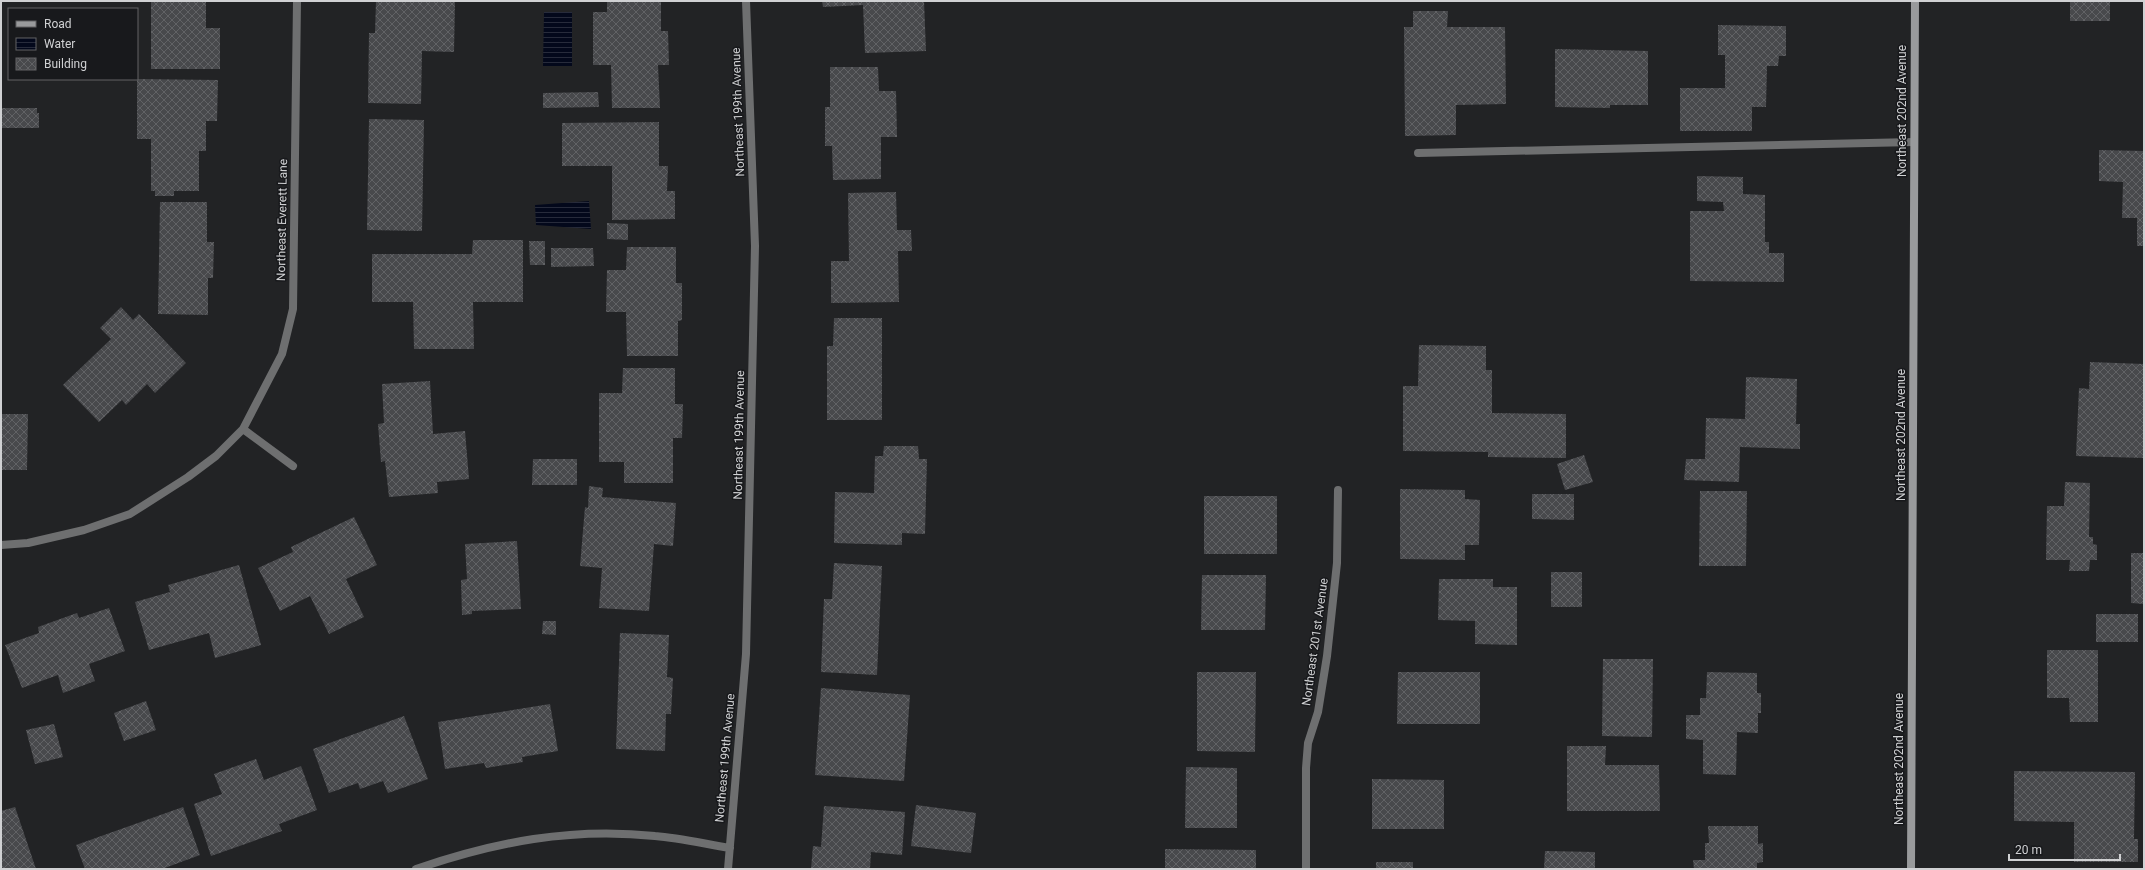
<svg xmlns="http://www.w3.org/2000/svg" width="2145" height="870" font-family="Roboto,sans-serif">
  <defs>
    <pattern id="water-rules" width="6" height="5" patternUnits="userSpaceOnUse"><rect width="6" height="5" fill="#03081b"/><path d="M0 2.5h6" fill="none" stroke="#272b3b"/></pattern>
    <pattern id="building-cross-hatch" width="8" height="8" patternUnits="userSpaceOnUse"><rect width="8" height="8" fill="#48494c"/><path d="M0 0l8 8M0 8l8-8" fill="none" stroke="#616265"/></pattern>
  </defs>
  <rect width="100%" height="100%" fill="#222325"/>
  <path fill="url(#water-rules)" d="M 544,12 L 572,12 L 572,66 L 543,66 Z
    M 589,201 L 591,229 L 536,225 L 535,205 Z"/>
  <path fill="url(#building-cross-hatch)" d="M 151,1 L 206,1 L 206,28 L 220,28 L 220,69 L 151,69 Z
    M 376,1 L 455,1 L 454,52 L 422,51 L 421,104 L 368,103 L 369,33 L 375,33 Z
    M 607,1 L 661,1 L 661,31 L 668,31 L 669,65 L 658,65 L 660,108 L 612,108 L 611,65 L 593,65 L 593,12 L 607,12 Z
    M 822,1 L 924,1 L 926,51 L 865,53 L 863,5 L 823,7 Z
    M 2070,1 L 2110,1 L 2110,21 L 2070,21 Z
    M 1413,11 L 1448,11 L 1447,27 L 1505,27 L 1506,104 L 1456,105 L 1456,135 L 1405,136 L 1404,27 L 1413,27 Z
    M 1718,25 L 1786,26 L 1786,56 L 1779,56 L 1778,66 L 1767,66 L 1766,107 L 1752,107 L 1752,131 L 1680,131 L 1680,88 L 1725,88 L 1725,55 L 1718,55 Z
    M 1555,49 L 1648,51 L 1648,105 L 1610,105 L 1610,108 L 1555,107 Z
    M 830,67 L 878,67 L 879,91 L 896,91 L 897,137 L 881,137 L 881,179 L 833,180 L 832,146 L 825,146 L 825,107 L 830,107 Z
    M 137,79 L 218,80 L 217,121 L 206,121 L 206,151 L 199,151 L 199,191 L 174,191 L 174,196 L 155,196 L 155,191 L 151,191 L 151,139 L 137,139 Z
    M 598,92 L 599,107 L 543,108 L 543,93 Z
    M 1,108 L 37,108 L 37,113 L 39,113 L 39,128 L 1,128 Z
    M 369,119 L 424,120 L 422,231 L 367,230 Z
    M 659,122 L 659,166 L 668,166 L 667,191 L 675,191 L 675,219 L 612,220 L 612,166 L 562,166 L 562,123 Z
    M 2099,150 L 2144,151 L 2144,246 L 2137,246 L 2137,218 L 2122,218 L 2123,182 L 2099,181 Z
    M 1697,176 L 1743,177 L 1743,194 L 1765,195 L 1765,242 L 1769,242 L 1769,253 L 1784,253 L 1784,282 L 1690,281 L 1690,211 L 1724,211 L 1723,202 L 1697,201 Z
    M 896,192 L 897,230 L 911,230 L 912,251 L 898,251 L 899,302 L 831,303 L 831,261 L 849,261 L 848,193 Z
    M 160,202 L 207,202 L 207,242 L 214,242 L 213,278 L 208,278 L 208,315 L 158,314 Z
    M 607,223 L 628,224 L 628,240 L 607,239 Z
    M 473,240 L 523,240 L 523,302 L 473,302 L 474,349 L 414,349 L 413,302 L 372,302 L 372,254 L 472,254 Z
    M 529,241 L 545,241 L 545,265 L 530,265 Z
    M 627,247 L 676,247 L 676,283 L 682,283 L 682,320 L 678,321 L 678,356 L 627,356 L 626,312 L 606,312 L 607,270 L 626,270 Z
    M 551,248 L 593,248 L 594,266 L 551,267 Z
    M 121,307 L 133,320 L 139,314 L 186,363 L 155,393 L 147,384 L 126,405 L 122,400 L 99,422 L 63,385 L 111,339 L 100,328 Z
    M 834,318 L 882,318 L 882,420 L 827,420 L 827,346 L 833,346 Z
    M 1419,345 L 1486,346 L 1486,370 L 1492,370 L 1492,413 L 1566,414 L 1566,458 L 1488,457 L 1488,452 L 1403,451 L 1403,386 L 1418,386 Z
    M 2090,362 L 2144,364 L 2144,458 L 2076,456 L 2079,388 L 2089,389 Z
    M 623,368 L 675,368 L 675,404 L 683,404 L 682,438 L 673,438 L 673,483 L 624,483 L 624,462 L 599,462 L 599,393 L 622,393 Z
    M 1746,377 L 1797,379 L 1796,424 L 1800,424 L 1800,449 L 1740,447 L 1739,482 L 1684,480 L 1686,459 L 1705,459 L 1706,418 L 1745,419 Z
    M 430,381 L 433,434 L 465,431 L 469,479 L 437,482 L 438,493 L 389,497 L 385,461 L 381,462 L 378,424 L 384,423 L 382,384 Z
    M 1,414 L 28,414 L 27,470 L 1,470 Z
    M 884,446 L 918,446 L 919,459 L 927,459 L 925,534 L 902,533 L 902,545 L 834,543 L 835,492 L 874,493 L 875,456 L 883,456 Z
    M 1584,455 L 1593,482 L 1565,490 L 1557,464 Z
    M 533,459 L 577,459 L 577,485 L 532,485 Z
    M 2065,482 L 2090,483 L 2089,537 L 2093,537 L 2093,544 L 2097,545 L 2097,560 L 2090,560 L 2089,571 L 2069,571 L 2070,560 L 2046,560 L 2047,506 L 2064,506 Z
    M 589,486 L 603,488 L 602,497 L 676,503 L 673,546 L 654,544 L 649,611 L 599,608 L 602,568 L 580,566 L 585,507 L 588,508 Z
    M 1400,489 L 1465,490 L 1465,499 L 1480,500 L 1479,545 L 1465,545 L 1465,560 L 1400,559 Z
    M 1700,491 L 1747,491 L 1746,566 L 1699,566 Z
    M 1532,494 L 1574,494 L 1574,520 L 1532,519 Z
    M 1204,496 L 1277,496 L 1277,554 L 1204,554 Z
    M 354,517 L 377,565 L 346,579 L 364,617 L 329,634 L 310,596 L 280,611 L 258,568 L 293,552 L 291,547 Z
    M 517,541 L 521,609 L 472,611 L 472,614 L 462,615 L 461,580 L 467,579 L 465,544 Z
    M 2131,553 L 2144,553 L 2144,604 L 2131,603 Z
    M 834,563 L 882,566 L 877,675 L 821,672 L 824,599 L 832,599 Z
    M 239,565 L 261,645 L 215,658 L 209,633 L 149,650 L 135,602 L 170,592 L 168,585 Z
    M 1551,572 L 1582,572 L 1582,607 L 1551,607 Z
    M 1202,575 L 1266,575 L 1265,630 L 1201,630 Z
    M 1439,579 L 1493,579 L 1493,587 L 1517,587 L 1517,645 L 1475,644 L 1475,621 L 1438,620 Z
    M 109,608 L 125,651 L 89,664 L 95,681 L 63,693 L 58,675 L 22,688 L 5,645 L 39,633 L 38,627 L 77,613 L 79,618 Z
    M 2096,614 L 2138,614 L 2138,642 L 2096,642 Z
    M 543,621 L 556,621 L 556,635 L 542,634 Z
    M 620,633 L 669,635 L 667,677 L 673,678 L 671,714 L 666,714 L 665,751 L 616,749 Z
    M 2047,650 L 2098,650 L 2098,722 L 2070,722 L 2069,698 L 2047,698 Z
    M 1603,659 L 1653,659 L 1652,737 L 1602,736 Z
    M 1197,672 L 1256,672 L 1255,752 L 1197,751 Z
    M 1398,672 L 1480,672 L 1480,724 L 1397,724 Z
    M 1707,672 L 1757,673 L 1757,693 L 1761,693 L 1761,713 L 1758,713 L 1758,733 L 1737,732 L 1736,775 L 1703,774 L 1703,740 L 1686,739 L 1686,715 L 1700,715 L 1700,698 L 1706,698 Z
    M 821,688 L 910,695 L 904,781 L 815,775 Z
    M 146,701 L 156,730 L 124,741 L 114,713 Z
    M 550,704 L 558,751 L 522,757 L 523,762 L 486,768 L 484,763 L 445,769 L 438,722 Z
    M 404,716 L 428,779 L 388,793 L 383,781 L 360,789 L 358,783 L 329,793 L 313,749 Z
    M 54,724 L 63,757 L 35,764 L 26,730 Z
    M 1567,746 L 1606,746 L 1605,765 L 1659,765 L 1660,811 L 1567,811 Z
    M 256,759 L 264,780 L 301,766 L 317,810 L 279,824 L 282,831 L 211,856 L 194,804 L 222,794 L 214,774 Z
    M 1186,767 L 1237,768 L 1237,828 L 1185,828 Z
    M 2014,771 L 2135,772 L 2134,839 L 2138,839 L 2138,862 L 2074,862 L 2074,822 L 2014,821 Z
    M 1372,779 L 1444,780 L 1444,829 L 1372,829 Z
    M 916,805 L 976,813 L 971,853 L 911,846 Z
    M 824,806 L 905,812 L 902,855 L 871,852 L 870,869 L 811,869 L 813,846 L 821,847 Z
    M 15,807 L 36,869 L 1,869 L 1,811 Z
    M 183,807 L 200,855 L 162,869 L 85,869 L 76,845 Z
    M 1708,826 L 1758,826 L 1758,844 L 1763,843 L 1763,862 L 1757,863 L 1757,869 L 1694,869 L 1693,860 L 1705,860 L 1705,843 L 1709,843 Z
    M 1165,849 L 1256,850 L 1256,869 L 1165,869 Z
    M 1545,851 L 1595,852 L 1595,869 L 1544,869 Z
    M 1376,862 L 1413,862 L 1413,869 L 1376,869 Z"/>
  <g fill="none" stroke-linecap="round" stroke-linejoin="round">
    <path stroke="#6e6f70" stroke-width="8" d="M 1418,153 L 1914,142"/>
    <path stroke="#6e6f70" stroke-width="8" d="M 243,429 L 293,466
      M 1,545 L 28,543 L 84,530 L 130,514 L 188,477 L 216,456 L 243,429 L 282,354 L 293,309 L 297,1
      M 416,869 C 495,842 571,827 655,836 C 680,838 705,844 730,848
      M 728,869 L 746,654 L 755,246 L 746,1
      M 1306,869 L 1306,768 L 1308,743 L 1318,712 L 1327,656 L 1337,563 L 1338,490"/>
    <path stroke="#999a9c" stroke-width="8" d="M 1911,869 L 1915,1"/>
  </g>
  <g text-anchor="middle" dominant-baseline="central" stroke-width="3" stroke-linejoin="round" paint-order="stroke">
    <g font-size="12" fill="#d0d1d3" stroke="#18191c">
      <text transform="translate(1902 111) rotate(-90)">Northeast 202nd Avenue</text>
      <text transform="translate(738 112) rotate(-92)">Northeast 199th Avenue</text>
      <text transform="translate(282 220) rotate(-89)">Northeast Everett Lane</text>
      <text transform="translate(739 435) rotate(-89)">Northeast 199th Avenue</text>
      <text transform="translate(1901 435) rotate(-90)">Northeast 202nd Avenue</text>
      <text transform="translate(1315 642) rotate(-82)">Northeast 201st Avenue</text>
      <text transform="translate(725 758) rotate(-85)">Northeast 199th Avenue</text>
      <text transform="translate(1899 759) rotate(-90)">Northeast 202nd Avenue</text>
    </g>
  </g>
  <rect width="2145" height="870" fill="none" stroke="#d0d1d3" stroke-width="4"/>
  <rect x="8" y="8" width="130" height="72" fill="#18191c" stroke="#626365"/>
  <rect x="16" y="21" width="20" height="6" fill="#999a9c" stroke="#626365"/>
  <text x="44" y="28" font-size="12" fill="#d0d1d3">Road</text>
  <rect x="16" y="38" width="20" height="12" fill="url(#water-rules)" stroke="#626365"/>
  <text x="44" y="48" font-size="12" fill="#d0d1d3">Water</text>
  <rect x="16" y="58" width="20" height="12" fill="url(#building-cross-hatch)" stroke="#626365"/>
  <text x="44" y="68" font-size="12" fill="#d0d1d3">Building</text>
  <path d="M2009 854v6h111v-6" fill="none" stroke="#d0d1d3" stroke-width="2"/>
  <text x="2015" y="854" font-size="12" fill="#d0d1d3" stroke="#18191c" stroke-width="3" paint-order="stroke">20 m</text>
</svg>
